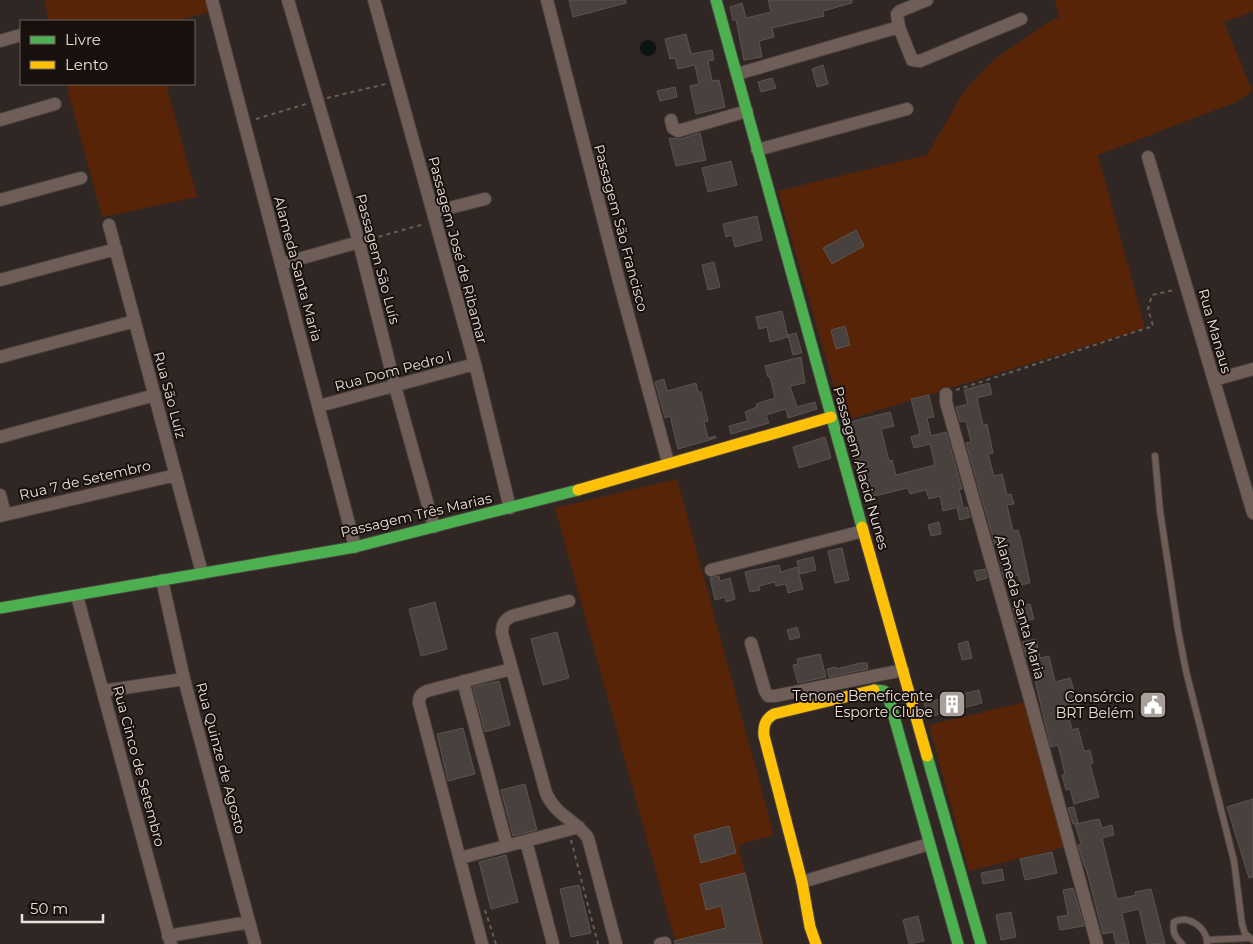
<svg xmlns="http://www.w3.org/2000/svg" width="1253" height="944" font-family="Montserrat,sans-serif">
  <rect width="100%" height="100%" fill="#302724"/>
  <path fill="#572408" d="M 44,0 L 210,0 L 213,11 L 176,21 L 49,21 Z
    M 1055,0 L 1253,0 L 1253,12 L 1224,22 L 1252,91 L 1236,102 L 1098,155 L 1145,328 L 844,421 L 778,191 L 927,155 L 965,90 L 980,74 L 995,59 L 1046,24 L 1059,17 Z
    M 66,84 L 166,84 L 197,197 L 102,217 Z
    M 677,479 L 774,835 L 738,845 L 764,944 L 676,944 L 555,508 Z
    M 1025,702 L 1065,847 L 969,871 L 929,725 Z"/>
  <path fill="#0a1514" d="M640 48a8 8 0 1 1 16 0a8 8 0 1 1-16 0Z"/>
  <path fill="#49413e" stroke="#5c5451" d="M 569,0 L 626,0 L 626,3 L 573,17 Z
    M 768,0 L 852,0 L 852,3 L 823,11 L 824,16 L 772,28 L 774,37 L 759,41 L 762,57 L 744,60 L 736,20 L 733,20 L 730,7 L 742,3 L 746,18 L 771,12 Z
    M 686,34 L 691,54 L 712,50 L 714,60 L 708,61 L 712,81 L 719,80 L 725,107 L 696,114 L 690,86 L 699,84 L 695,65 L 678,69 L 675,58 L 670,59 L 665,39 Z
    M 823,65 L 828,84 L 817,87 L 812,69 Z
    M 772,78 L 776,88 L 761,92 L 758,82 Z
    M 675,87 L 677,97 L 660,101 L 657,91 Z
    M 700,133 L 706,160 L 676,166 L 669,138 L 680,139 Z
    M 731,161 L 737,185 L 708,192 L 702,168 Z
    M 757,216 L 762,240 L 735,247 L 732,235 L 726,237 L 723,224 Z
    M 856,230 L 864,246 L 832,264 L 823,248 Z
    M 714,262 L 720,287 L 708,290 L 702,265 Z
    M 782,311 L 788,337 L 770,342 L 767,327 L 759,329 L 756,317 Z
    M 845,326 L 850,345 L 836,349 L 831,330 Z
    M 796,333 L 802,353 L 793,355 L 788,335 Z
    M 801,357 L 805,383 L 790,386 L 797,407 L 815,402 L 817,409 L 788,418 L 786,409 L 766,415 L 769,423 L 731,434 L 729,426 L 748,421 L 745,412 L 757,407 L 756,404 L 775,398 L 770,377 L 768,377 L 765,366 Z
    M 664,379 L 667,391 L 696,383 L 698,392 L 701,392 L 708,421 L 704,422 L 708,438 L 715,436 L 716,438 L 678,449 L 670,416 L 665,418 L 655,382 Z
    M 989,383 L 992,394 L 977,398 L 983,425 L 987,424 L 993,453 L 988,454 L 994,476 L 1002,474 L 1007,495 L 1011,494 L 1014,504 L 1007,505 L 1013,531 L 1018,530 L 1021,540 L 1030,583 L 1021,585 L 1018,575 L 1004,578 L 996,545 L 995,545 L 966,443 L 971,442 L 966,421 L 960,422 L 956,407 L 968,404 L 964,390 Z
    M 929,395 L 934,417 L 927,418 L 931,436 L 946,432 L 962,489 L 959,489 L 963,506 L 943,511 L 940,496 L 929,499 L 926,490 L 910,494 L 908,488 L 870,497 L 866,480 L 863,480 L 858,463 L 856,464 L 846,423 L 890,412 L 894,426 L 881,429 L 889,461 L 892,460 L 896,475 L 935,465 L 930,444 L 914,448 L 911,437 L 920,434 L 911,399 Z
    M 825,437 L 831,458 L 799,468 L 793,447 Z
    M 967,507 L 970,517 L 960,520 L 957,509 Z
    M 939,522 L 941,534 L 931,536 L 928,525 Z
    M 842,548 L 849,580 L 835,583 L 828,551 Z
    M 813,557 L 816,570 L 800,574 L 797,561 Z
    M 779,565 L 781,572 L 797,567 L 803,589 L 788,593 L 786,584 L 776,586 L 775,582 L 759,586 L 760,590 L 750,592 L 745,572 Z
    M 985,569 L 987,578 L 977,581 L 974,571 Z
    M 719,576 L 720,581 L 730,578 L 735,599 L 726,602 L 725,597 L 715,600 L 710,578 Z
    M 435,602 L 447,649 L 421,656 L 409,609 Z
    M 1030,604 L 1034,619 L 1017,623 L 1013,608 Z
    M 797,627 L 800,637 L 790,640 L 787,630 Z
    M 557,632 L 569,678 L 543,685 L 531,639 Z
    M 1036,639 L 1040,658 L 1049,656 L 1055,682 L 1070,678 L 1079,706 L 1067,709 L 1072,730 L 1078,728 L 1084,751 L 1090,750 L 1093,763 L 1090,764 L 1099,797 L 1074,804 L 1070,789 L 1066,790 L 1062,775 L 1065,774 L 1058,745 L 1051,747 L 1029,656 L 1026,656 L 1022,642 Z
    M 968,641 L 972,658 L 962,660 L 958,644 Z
    M 820,654 L 826,677 L 798,683 L 793,665 L 798,664 L 797,659 Z
    M 860,663 L 867,663 L 868,669 L 829,677 L 827,669 L 836,667 L 836,669 Z
    M 499,681 L 510,725 L 485,732 L 473,687 Z
    M 979,690 L 982,703 L 928,717 L 924,703 Z
    M 463,728 L 475,774 L 448,781 L 437,734 Z
    M 525,784 L 537,830 L 513,836 L 501,790 Z
    M 1253,799 L 1253,877 L 1249,878 L 1227,807 Z
    M 1074,807 L 1078,823 L 1073,824 L 1068,808 Z
    M 1099,819 L 1102,828 L 1112,825 L 1114,835 L 1102,838 L 1117,899 L 1136,895 L 1135,892 L 1151,889 L 1165,944 L 1147,944 L 1139,909 L 1122,913 L 1129,944 L 1116,944 L 1113,932 L 1103,934 L 1086,868 L 1085,868 L 1078,845 L 1081,844 L 1075,824 Z
    M 729,826 L 736,853 L 701,863 L 694,835 Z
    M 1052,852 L 1057,873 L 1025,880 L 1020,859 Z
    M 506,855 L 518,902 L 491,909 L 479,862 Z
    M 1002,869 L 1004,880 L 983,884 L 981,873 Z
    M 745,873 L 762,944 L 675,944 L 674,941 L 726,928 L 721,906 L 706,910 L 700,884 Z
    M 579,885 L 591,933 L 571,937 L 560,889 Z
    M 1073,888 L 1084,926 L 1060,930 L 1057,917 L 1068,915 L 1063,890 Z
    M 1011,912 L 1016,937 L 1001,940 L 996,915 Z
    M 918,916 L 924,941 L 909,944 L 903,920 Z"/>
  <g fill="none" stroke-linecap="round" stroke-linejoin="round">
    <g stroke="#49423e" stroke-width="8">
      <path id="lane" d="M 1155,456 L 1160,511 L 1178,630 L 1186,671 L 1234,861 L 1242,924 L 1245,934 L 1253,940
        M 1207,940 L 1248,938
        M 1182,944 C 1175,937 1172,932 1174,922 C 1188,914 1208,928 1207,944"/>
    </g>
    <g stroke="#49423e" stroke-width="14">
      <path id="street" d="M 212,0 L 355,547
        M 288,0 L 359,242 L 395,386 L 434,527
        M 374,0 L 475,364 L 510,508
        M 547,0 L 620,285 L 668,462
        M 927,0 L 900,11 L 897,14 L 899,27 L 912,60 L 920,61 L 1021,19
        M 0,41 L 21,35
        M 737,74 L 899,27
        M 0,120 L 55,104
        M 671,120 L 673,128 L 678,131 L 747,111
        M 757,150 L 907,109
        M 1148,157 L 1253,513
        M 0,200 L 81,178
        M 433,212 L 485,199
        M 109,225 L 202,573
        M 281,264 L 359,242
        M 0,280 L 116,249
        M 0,357 L 135,321
        M 1214,380 L 1253,369
        M 946,394 L 946,402 L 1028,692 L 1097,944
        M 319,406 L 475,364
        M 0,437 L 155,395
        M 0,495 L 5,514
        M 0,516 L 176,475
        M 711,570 L 863,531
        M 162,580 L 184,679 L 255,944
        M 77,596 L 171,944
        M 569,601 L 512,616 C 504,620 502,624 502,633 L 546,793 C 556,816 575,819 588,838 L 616,944
        M 751,643 L 765,691 L 768,696 L 775,696 L 903,670
        M 463,681 L 507,846
        M 103,691 L 184,679
        M 526,841 L 553,944
        M 460,858 L 579,827
        M 802,882 L 929,844
        M 168,936 L 249,922
        M 482,944 L 419,703 C 419,696 421,694 427,691 L 511,669
        M 660,944 L 665,943"/>
    </g>
    <g stroke="#49423e" stroke-width="13">
      <path id="fast" d="M 716,0 L 862,527
        M 0,608 L 355,547 L 578,490
        M 874,690 L 884,691 L 889,699 L 958,944
        M 927,756 L 981,944"/>
    </g>
    <g stroke="#49423e" stroke-width="13">
      <path id="slow" d="M 578,490 L 831,417
        M 862,527 L 927,756
        M 816,944 L 810,927 L 802,882 L 764,736 C 763,726 765,719 774,714 L 874,690"/>
    </g>
    <path stroke="#685d58" stroke-width="2" stroke-dasharray="4 4" stroke-linecap="butt" d="M 327,98 L 386,84
      M 256,119 L 306,104
      M 371,239 L 424,224
      M 956,390 L 1153,326 L 1148,309 L 1152,295 L 1174,290
      M 571,840 L 598,944
      M 485,910 L 496,944"/>
    <use href="#lane" stroke="#6f5e57" stroke-width="6"/>
    <use href="#street" stroke="#6f5e57" stroke-width="12"/>
    <use href="#fast" stroke="#4caf50" stroke-width="11"/>
    <use href="#slow" stroke="#ffc107" stroke-width="11"/>
  </g>
  <defs>
    <g id="building-square" transform="scale(1.4375)"><rect x="-9" y="-9" width="18" height="18" rx="4" fill="#aa9f9b" stroke="#18100d"/><path d="M-4-6H4V6H1V3H-1V6H-4ZM-2.5-4.3h1.7v1.8h-1.7ZM.8-4.3h1.7v1.8H.8ZM-2.5-1h1.7V.8h-1.7ZM.8-1h1.7V.8H.8Z" fill="#fff"/></g>
    <g id="civic-square" transform="scale(1.4375)"><rect x="-9" y="-9" width="18" height="18" rx="4" fill="#aa9f9b" stroke="#18100d"/><path d="M-.6-6.5H3V-4.5H.6V-3L4-1V1h2V6H-6V1h2V-1L-.6-3ZM-1.2 2.5V6h2.4V2.5Z" fill="#fff"/></g>
  </defs>
  <g fill-rule="evenodd">
    <use href="#building-square" x="952" y="704"/>
    <use href="#civic-square" x="1153" y="705"/>
  </g>
  <g text-anchor="middle" dominant-baseline="central" stroke-width="4" stroke-linejoin="round" paint-order="stroke">
    <g font-size="14" fill="#ebe0db" stroke="#18100d">
      <text transform="translate(621 228) rotate(75)">Passagem São Francisco</text>
      <text transform="translate(458 250) rotate(75)">Passagem José de Ribamar</text>
      <text transform="translate(378 259) rotate(75)">Passagem São Luís</text>
      <text transform="translate(298 269) rotate(75)">Alameda Santa Maria</text>
      <text transform="translate(1215 331) rotate(74)">Rua Manaus</text>
      <text transform="translate(393 371) rotate(-15)">Rua Dom Pedro I</text>
      <text transform="translate(170 395) rotate(75)">Rua São Luíz</text>
      <text transform="translate(861 468) rotate(74)">Passagem Alacid Nunes</text>
      <text transform="translate(85 480) rotate(-13)">Rua 7 de Setembro</text>
      <text transform="translate(416 515) rotate(-13)">Passagem Três Marias</text>
      <text transform="translate(1020 607) rotate(74)">Alameda Santa Maria</text>
      <text transform="translate(221 758) rotate(75)">Rua Quinze de Agosto</text>
      <text transform="translate(139 766) rotate(75)">Rua Cinco de Setembro</text>
    </g>
    <g font-size="14" fill="#ebe0db" stroke="#18100d" text-anchor="end">
      <text x="933" y="696">Tenone Beneficente<tspan x="933" dy="16">Esporte Clube</tspan></text>
      <text x="1134" y="697">Consórcio<tspan x="1134" dy="16">BRT Belém</tspan></text>
    </g>
  </g>
  <rect x="20" y="20" width="175" height="65" fill="#18100d" stroke="#6c635f"/>
  <rect x="30" y="36" width="25" height="8" fill="#4caf50" stroke="#6c635f"/>
  <text x="65" y="45" font-size="15" fill="#ebe0db">Livre</text>
  <rect x="30" y="61" width="25" height="8" fill="#ffc107" stroke="#6c635f"/>
  <text x="65" y="70" font-size="15" fill="#ebe0db">Lento</text>
  <path d="M22 914v8h81v-8" fill="none" stroke="#ebe0db" stroke-width="2.5"/>
  <text x="30" y="914" font-size="15" fill="#ebe0db" stroke="#18100d" stroke-width="4" paint-order="stroke">50 m</text>
</svg>
